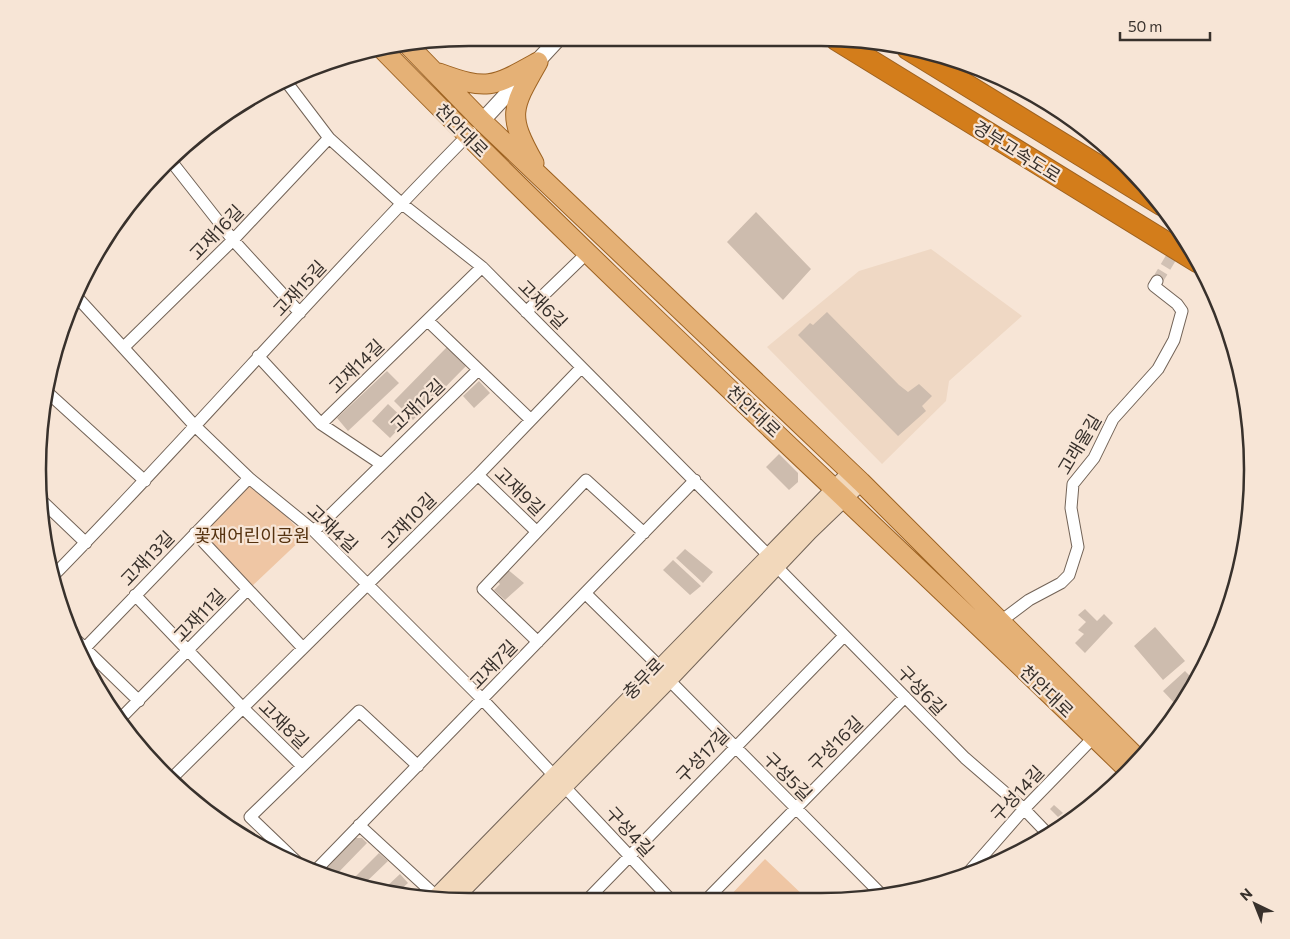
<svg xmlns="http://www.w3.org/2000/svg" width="1290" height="939" font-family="Commissioner,'Noto Sans KR',sans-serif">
  <rect width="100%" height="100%" fill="#f7e5d6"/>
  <path fill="#efd8c4" d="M 931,249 L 1022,316 L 949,381 L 946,401 L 882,464 L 767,347 L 859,271 Z"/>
  <path fill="#efc6a4" d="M 248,487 L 258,487 L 305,536 L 250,588 L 204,538 L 203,531 Z
    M 765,859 L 806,898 L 727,899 Z"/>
  <path fill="#cdbcae" d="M 756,212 L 811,269 L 783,300 L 727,242 Z
    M 827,312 L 899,385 L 908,392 L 919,384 L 932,396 L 922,406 L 926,411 L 898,436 L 798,335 L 810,323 L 813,325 Z
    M 447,347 L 466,366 L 413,420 L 394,401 Z
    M 387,371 L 399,383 L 348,431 L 337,418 Z
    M 479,381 L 490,393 L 474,408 L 463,396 Z
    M 388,404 L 406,421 L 390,438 L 372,421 Z
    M 779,454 L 798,473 L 798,482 L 789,490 L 766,467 Z
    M 685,549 L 713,572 L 703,583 L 676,558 Z
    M 673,560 L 701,586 L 690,595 L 663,570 Z
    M 507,569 L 524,583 L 505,600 L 494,590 L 500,584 L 496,580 Z
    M 1085,609 L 1097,621 L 1104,614 L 1113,623 L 1085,653 L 1075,643 L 1084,634 L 1078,630 L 1086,622 L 1078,615 Z
    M 1155,627 L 1185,661 L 1163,680 L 1134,646 Z
    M 1185,671 L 1196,682 L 1178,707 L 1163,691 Z
    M 1054,805 L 1063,813 L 1058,817 L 1050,809 Z
    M 355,838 L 362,838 L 367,843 L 332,879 L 329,878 L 323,872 Z
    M 379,853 L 388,861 L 363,885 L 350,882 Z
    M 400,874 L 408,883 L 398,892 L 384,889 Z"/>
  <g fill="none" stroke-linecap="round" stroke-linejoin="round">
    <path stroke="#d1c1b4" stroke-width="11" stroke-dasharray="11 5.5" stroke-linecap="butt" d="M 1157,281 L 1183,238"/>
    <g stroke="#726357" stroke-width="13">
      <path id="minor" d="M 288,84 L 329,138 L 401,203 L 482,267 L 769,556
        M 171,161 L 233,240 L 300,313
        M 142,188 L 165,167
        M 76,296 L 194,425 L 249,478 L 314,531 L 483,700 L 670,899
        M 526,312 L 587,253
        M 428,321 L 531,420
        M 124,347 L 233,240 L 329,138
        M 258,356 L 321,424 L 381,464
        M 46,391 L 145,481
        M 321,424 L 482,267
        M 478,475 L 537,532
        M 42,501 L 86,543
        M 314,531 L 477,371
        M 195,533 L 302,647
        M 777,567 L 965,758 L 1024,809 L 1047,833
        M 54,575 C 196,430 328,276 471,132
        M 585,593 L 660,667
        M 135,595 L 242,707 L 302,766
        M 1001,621 L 1029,600 L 1061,583 L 1069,575 L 1078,547 L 1071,508 L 1073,484 L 1094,458 L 1113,419 L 1158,369 L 1174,340 L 1182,311 L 1177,304 L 1154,286 L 1157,281
        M 71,635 L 139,701
        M 538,642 L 483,589 L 586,480 L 644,533
        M 84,649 L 249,478
        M 669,680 L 883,896
        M 119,720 L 247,590
        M 171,779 L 478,475 L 581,368
        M 359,825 L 436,896
        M 299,864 L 250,817 L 359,711 L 418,766
        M 315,871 L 695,480
        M 967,874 L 1024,809 L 1094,737
        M 707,899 L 905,697
        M 587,900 L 844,636"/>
    </g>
    <g stroke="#726357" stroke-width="17">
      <path id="tertiary" d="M 482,121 L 559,38"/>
    </g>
    <g stroke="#726357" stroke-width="18">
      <path id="secondary" d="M 434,899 L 850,473
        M 453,900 L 669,680 L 809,532 L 861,482"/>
    </g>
    <g stroke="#9d6221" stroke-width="21">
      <path id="primary" d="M 409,46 L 482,121 L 861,482 L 1139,760
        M 382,49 C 624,296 881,529 1128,770
        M 439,73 C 488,91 493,87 538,62
        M 534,163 C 507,115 511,109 538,62"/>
    </g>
    <g stroke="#9d6221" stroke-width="23">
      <path id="motorway" d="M 837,40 L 1198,262
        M 908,49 L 1162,205"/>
    </g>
    <use href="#minor" stroke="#fff" stroke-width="11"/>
    <use href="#tertiary" stroke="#fff" stroke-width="15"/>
    <use href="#secondary" stroke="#f2d8bb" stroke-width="16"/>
    <use href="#primary" stroke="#e5b176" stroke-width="19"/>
    <use href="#motorway" stroke="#d37d1b" stroke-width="21"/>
  </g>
  <g text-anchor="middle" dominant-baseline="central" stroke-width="4.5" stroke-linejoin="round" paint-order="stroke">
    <g font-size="18" fill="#38312c" stroke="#f7e5d6">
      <text transform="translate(462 130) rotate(45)">천안대로</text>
      <text transform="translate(1017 151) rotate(32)">경부고속도로</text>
      <text transform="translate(216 232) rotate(-46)">고재16길</text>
      <text transform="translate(299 288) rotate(-47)">고재15길</text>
      <text transform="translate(543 304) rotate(45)">고재6길</text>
      <text transform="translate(356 366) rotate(-44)">고재14길</text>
      <text transform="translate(417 405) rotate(-44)">고재12길</text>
      <text transform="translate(754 411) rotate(43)">천안대로</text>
      <text transform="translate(1079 444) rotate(-59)">고래울길</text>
      <text transform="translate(520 491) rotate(44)">고재9길</text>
      <text transform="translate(408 520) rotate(-45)">고재10길</text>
      <text transform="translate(333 528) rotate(43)">고재4길</text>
      <text transform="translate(147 558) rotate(-46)">고재13길</text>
      <text transform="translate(199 615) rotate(-46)">고재11길</text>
      <text transform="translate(493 664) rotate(-46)">고재7길</text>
      <text transform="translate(643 678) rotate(-46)">충무로</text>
      <text transform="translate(922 690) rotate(46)">구성6길</text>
      <text transform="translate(1047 691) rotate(44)">천안대로</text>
      <text transform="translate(284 724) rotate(44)">고재8길</text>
      <text transform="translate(835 743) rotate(-45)">구성16길</text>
      <text transform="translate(702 755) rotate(-46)">구성17길</text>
      <text transform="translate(788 776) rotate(45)">구성5길</text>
      <text transform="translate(1017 793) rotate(-47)">구성14길</text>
      <text transform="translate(630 831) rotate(47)">구성4길</text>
    </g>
    <g font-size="18" fill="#55320f" stroke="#f7e5d6">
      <text x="252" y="535">꽃재어린이공원</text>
    </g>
  </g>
  <path d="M0 0H1290V939H0ZM469 46H821A423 423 0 0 1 1244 469V470A423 423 0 0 1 821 893H469A423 423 0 0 1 46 470V469A423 423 0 0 1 469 46Z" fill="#f7e5d6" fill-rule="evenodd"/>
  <path fill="none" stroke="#38312c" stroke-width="2.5" d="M469 46H821A423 423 0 0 1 1244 469V470A423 423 0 0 1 821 893H469A423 423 0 0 1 46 470V469A423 423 0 0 1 469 46Z"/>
  <g transform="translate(1255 904) rotate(317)" stroke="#f7e5d6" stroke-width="4" paint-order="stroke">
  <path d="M0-4L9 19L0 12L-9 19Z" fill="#38312c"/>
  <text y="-8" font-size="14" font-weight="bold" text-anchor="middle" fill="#38312c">N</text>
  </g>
  <path d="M1120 32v8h90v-8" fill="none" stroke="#38312c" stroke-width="2.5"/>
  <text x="1128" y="32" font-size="15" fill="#38312c" stroke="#f7e5d6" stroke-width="4" paint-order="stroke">50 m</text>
</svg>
